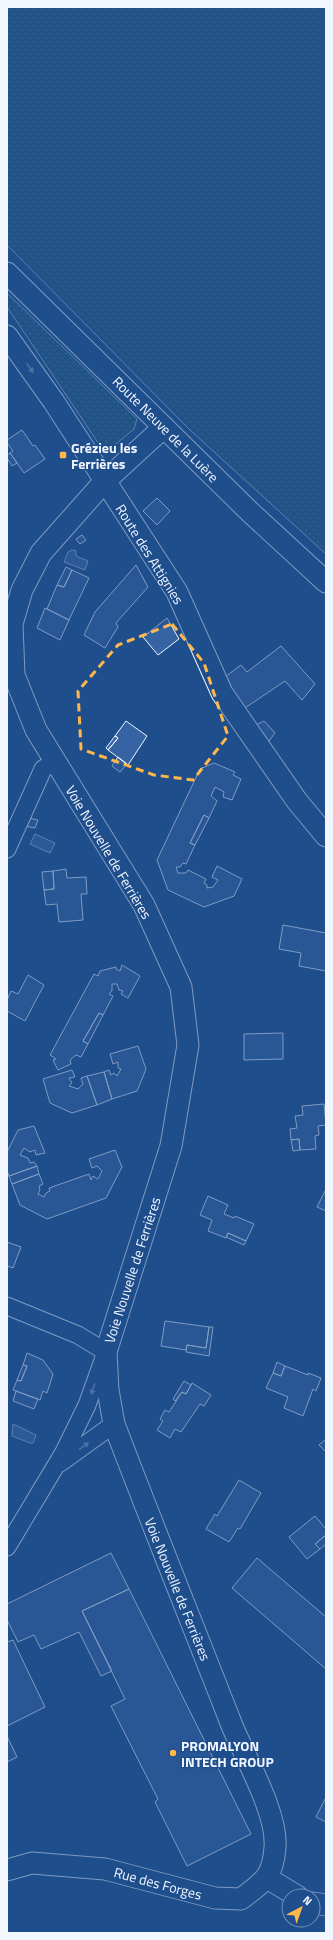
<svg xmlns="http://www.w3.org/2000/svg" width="333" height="1940" font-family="'Titillium Web',sans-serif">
  <defs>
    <pattern id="grass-dots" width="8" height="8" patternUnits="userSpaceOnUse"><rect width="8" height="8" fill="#245a82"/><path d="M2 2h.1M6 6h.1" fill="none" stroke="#447295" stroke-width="1.8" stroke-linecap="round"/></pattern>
  </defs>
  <rect width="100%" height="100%" fill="#1f4e8c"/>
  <path fill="url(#grass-dots)" stroke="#a8bbd7" d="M 7,7 L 326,7 L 326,554 L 190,430 L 7,245 Z
    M 7,293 L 137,419 L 134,429 L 105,453 L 7,307 Z"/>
  <path fill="#3b69a3" stroke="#a8bbd7" d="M 72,550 L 76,551 L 76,556 L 88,561 L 85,570 L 64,562 L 68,552 Z
    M 35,834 L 55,843 L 50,853 L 30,844 Z
    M 13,1424 L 36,1435 L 33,1443 L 30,1443 L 12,1436 Z"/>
  <path fill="#3563a3" stroke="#f2f6ff" d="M 22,430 L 33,446 L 35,445 L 45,459 L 24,473 L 10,453 L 13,451 L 7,443 L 7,440 Z
    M 10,453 L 17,463 L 12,466 L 7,458 L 7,455 Z
    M 157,498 L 170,511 L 157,525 L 143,511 Z
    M 82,535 L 86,540 L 80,544 L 76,539 Z
    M 136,565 L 148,587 L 116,623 L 118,627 L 105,648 L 84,635 L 95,612 Z
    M 66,567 L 72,570 L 64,587 L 57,585 Z
    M 72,570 L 89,578 L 69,620 L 47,609 L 57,585 L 64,587 Z
    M 45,608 L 69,620 L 60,640 L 37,628 Z
    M 167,618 L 179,639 L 158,655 L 143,637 Z
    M 281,646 L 315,684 L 302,700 L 285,681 L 242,710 L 225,677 L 241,665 L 247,672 Z
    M 126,721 L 147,736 L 128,765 L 108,750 L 118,738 L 115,736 Z
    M 264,721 L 275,733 L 266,745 L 254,726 Z
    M 115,736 L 118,738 L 108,750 L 106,748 Z
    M 118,757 L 127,764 L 120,772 L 112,766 Z
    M 214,763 L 235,772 L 233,775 L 241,779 L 232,800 L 223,797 L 224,792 L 215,787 L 211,796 L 217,801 L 209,818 L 204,815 L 190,843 L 195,845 L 186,864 L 183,863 L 180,867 L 176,867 L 178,873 L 186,873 L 188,870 L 206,879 L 204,883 L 207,885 L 207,888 L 213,887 L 218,880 L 212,877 L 217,866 L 242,879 L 234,896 L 204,907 L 168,890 L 157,860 L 200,769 Z
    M 204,815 L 209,818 L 195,845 L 190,843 Z
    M 29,818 L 38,820 L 35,828 L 25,826 Z
    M 66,869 L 67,878 L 86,877 L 87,894 L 81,894 L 83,920 L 59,922 L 57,904 L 46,905 L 44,890 L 54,889 L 53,871 Z
    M 53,871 L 54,889 L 44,890 L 42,872 Z
    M 283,925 L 326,933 L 326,971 L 299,966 L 301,953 L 279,949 Z
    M 122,965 L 140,976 L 128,998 L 121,994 L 123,991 L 119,990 L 117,984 L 112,984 L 112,991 L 109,994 L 113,996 L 103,1015 L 99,1013 L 83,1041 L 88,1044 L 81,1057 L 76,1055 L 70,1060 L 71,1064 L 58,1070 L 53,1060 L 56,1059 L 50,1055 L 94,974 L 98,976 L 100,971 L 116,967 L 116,969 L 120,971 Z
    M 28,975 L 44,985 L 25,1021 L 7,1011 L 7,1000 L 11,991 L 18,994 Z
    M 99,1013 L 103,1015 L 88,1044 L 83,1041 Z
    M 283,1033 L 283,1059 L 244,1060 L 244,1034 Z
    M 138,1046 L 146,1069 L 137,1091 L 112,1099 L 104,1072 L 109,1070 L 111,1075 L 114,1073 L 117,1076 L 121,1069 L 118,1068 L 118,1062 L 113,1064 L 110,1054 Z
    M 72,1070 L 75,1077 L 69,1078 L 72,1083 L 69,1086 L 78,1089 L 83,1084 L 81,1078 L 87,1076 L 97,1105 L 72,1113 L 50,1103 L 43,1079 Z
    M 104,1072 L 112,1099 L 97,1105 L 87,1076 Z
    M 324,1104 L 326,1125 L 318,1126 L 319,1135 L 315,1136 L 316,1149 L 300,1150 L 299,1139 L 291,1140 L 290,1129 L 297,1128 L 295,1116 L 303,1115 L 302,1106 Z
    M 34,1126 L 45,1153 L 36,1155 L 35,1150 L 30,1152 L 24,1148 L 20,1155 L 28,1158 L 30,1163 L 34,1162 L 37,1166 L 9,1176 L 7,1170 L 7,1152 L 18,1130 Z
    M 299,1139 L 300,1150 L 293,1151 L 291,1140 Z
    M 115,1150 L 122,1167 L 106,1198 L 47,1219 L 20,1205 L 12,1184 L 39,1174 L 43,1184 L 39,1186 L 40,1190 L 38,1194 L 44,1197 L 46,1193 L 50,1191 L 49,1188 L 89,1174 L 91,1180 L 93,1176 L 98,1179 L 102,1171 L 97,1166 L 92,1168 L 89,1159 Z
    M 37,1166 L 39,1174 L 12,1184 L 9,1176 Z
    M 326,1189 L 326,1211 L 317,1207 Z
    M 208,1196 L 228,1205 L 224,1214 L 234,1218 L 235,1216 L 254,1224 L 246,1241 L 228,1233 L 226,1238 L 208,1231 L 212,1220 L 200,1215 Z
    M 228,1233 L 246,1241 L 244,1245 L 226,1237 Z
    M 7,1242 L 21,1247 L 13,1268 L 7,1266 Z
    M 165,1321 L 209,1327 L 206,1348 L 187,1345 L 186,1350 L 161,1346 Z
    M 209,1327 L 213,1327 L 209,1356 L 186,1352 L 187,1345 L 206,1348 Z
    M 27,1353 L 43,1360 L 53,1374 L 47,1393 L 43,1391 L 40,1400 L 13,1390 L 17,1380 L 21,1381 L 27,1366 L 23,1365 Z
    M 277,1362 L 285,1366 L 281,1376 L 273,1373 Z
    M 23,1365 L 27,1366 L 21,1381 L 17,1380 Z
    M 285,1366 L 308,1375 L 308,1373 L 321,1378 L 316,1391 L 313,1389 L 303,1416 L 284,1408 L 288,1397 L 266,1388 L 273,1373 L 281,1376 Z
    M 184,1381 L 191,1385 L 186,1394 L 182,1392 L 175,1401 L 173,1399 Z
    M 192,1383 L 211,1395 L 204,1406 L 200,1404 L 181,1432 L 175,1429 L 170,1438 L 157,1430 L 163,1421 L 160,1419 L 165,1410 L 169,1412 L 182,1392 L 186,1394 Z
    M 16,1391 L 38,1399 L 34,1409 L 13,1401 Z
    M 326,1439 L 326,1452 L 319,1445 Z
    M 239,1480 L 261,1493 L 240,1529 L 238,1528 L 229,1542 L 206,1529 L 215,1514 L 217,1516 Z
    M 315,1516 L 326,1529 L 326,1535 L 315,1544 L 320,1549 L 307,1559 L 289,1537 Z
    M 326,1535 L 326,1544 L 320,1549 L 315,1544 Z
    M 111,1553 L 129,1589 L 82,1611 L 112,1671 L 101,1676 L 79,1632 L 41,1649 L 34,1635 L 18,1642 L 7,1620 L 7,1604 Z
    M 257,1558 L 326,1617 L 326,1669 L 232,1588 Z
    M 129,1589 L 251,1834 L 187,1866 L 155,1802 L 158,1799 L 111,1706 L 125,1699 L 82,1611 Z
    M 13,1640 L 45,1707 L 7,1726 L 7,1642 Z
    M 7,1736 L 17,1757 L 7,1762 Z
    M 326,1797 L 326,1822 L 316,1817 Z"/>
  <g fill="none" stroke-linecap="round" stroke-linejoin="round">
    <g stroke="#f2f6ff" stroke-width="19">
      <path id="minor" d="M 7,849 L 43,769 L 55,761
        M 7,1306 L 78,1335 L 106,1352 L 87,1405 L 64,1452 L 7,1547
        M 60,1463 L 114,1424"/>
    </g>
    <g stroke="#f2f6ff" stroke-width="23">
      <path id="tertiary" d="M 7,273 L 250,512 L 326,582
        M 7,336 L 54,402 L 177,592 L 222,693 L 297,801 L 326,836
        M 7,1870 L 32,1863 L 105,1869 L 215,1898 L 241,1899 C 263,1882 273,1878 275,1847 C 278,1813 244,1756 231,1723 C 192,1623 152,1524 114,1424 L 108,1390 L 106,1352 L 171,1146 L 188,1045 L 181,987 L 144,905 L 36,730 L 14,675 L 12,624 L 22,590 L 41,553 L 104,482 L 164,427
        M 267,1878 L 297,1896
        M 313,1903 L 326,1905"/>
    </g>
    <use href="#minor" stroke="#1f4e8c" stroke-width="17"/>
    <use href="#tertiary" stroke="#1f4e8c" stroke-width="21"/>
  </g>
  <defs><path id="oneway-solid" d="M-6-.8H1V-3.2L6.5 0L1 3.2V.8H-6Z"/></defs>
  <g fill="#7e9ac0">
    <use href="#oneway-solid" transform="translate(30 368) rotate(55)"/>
    <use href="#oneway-solid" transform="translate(93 1389) rotate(109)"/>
    <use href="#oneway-solid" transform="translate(84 1446) rotate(-36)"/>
  </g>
  <path d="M0 0H333V1940H0ZM 172,624 L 204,663 L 228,736 L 193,780 L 154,775 L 81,749 L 78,691 L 118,645 Z" fill="#1f4e8c" fill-opacity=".55" fill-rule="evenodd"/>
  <path fill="none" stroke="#ffb74d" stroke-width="3" stroke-dasharray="8 5" stroke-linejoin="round" d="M 172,624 L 204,663 L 228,736 L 193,780 L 154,775 L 81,749 L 78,691 L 118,645 Z"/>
  <g fill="#ffb74d" stroke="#1f4e8c" stroke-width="1.5">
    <rect x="59" y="451" width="8" height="8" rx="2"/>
    <circle cx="173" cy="1753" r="4"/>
  </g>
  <g text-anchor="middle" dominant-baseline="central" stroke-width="3" stroke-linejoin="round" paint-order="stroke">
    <g font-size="14" fill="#f2f6ff" stroke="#1f4e8c">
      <text transform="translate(166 429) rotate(45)">Route Neuve de la Luère</text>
      <text transform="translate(150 554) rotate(58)">Route des Attignies</text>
      <text transform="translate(109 852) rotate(59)">Voie Nouvelle de Ferrières</text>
      <text transform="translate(132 1270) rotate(-72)">Voie Nouvelle de Ferrières</text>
      <text transform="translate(178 1589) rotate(68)">Voie Nouvelle de Ferrières</text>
      <text transform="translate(158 1883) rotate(15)">Rue des Forges</text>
    </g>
    <g font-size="14" font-weight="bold" fill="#f2f6ff" stroke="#1f4e8c" text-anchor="start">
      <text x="71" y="447">Grézieu les<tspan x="71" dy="16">Ferrières</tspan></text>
      <text x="181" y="1745">PROMALYON<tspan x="181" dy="16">INTECH GROUP</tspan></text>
    </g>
  </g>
  <rect width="333" height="1940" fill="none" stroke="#f2f6ff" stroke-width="16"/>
  <g transform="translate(301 1908) rotate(41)"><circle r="19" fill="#1f4e8c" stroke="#7391ba"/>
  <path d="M0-3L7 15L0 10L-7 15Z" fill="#ffb74d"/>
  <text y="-6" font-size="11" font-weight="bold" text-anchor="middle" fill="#f2f6ff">N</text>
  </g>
</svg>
